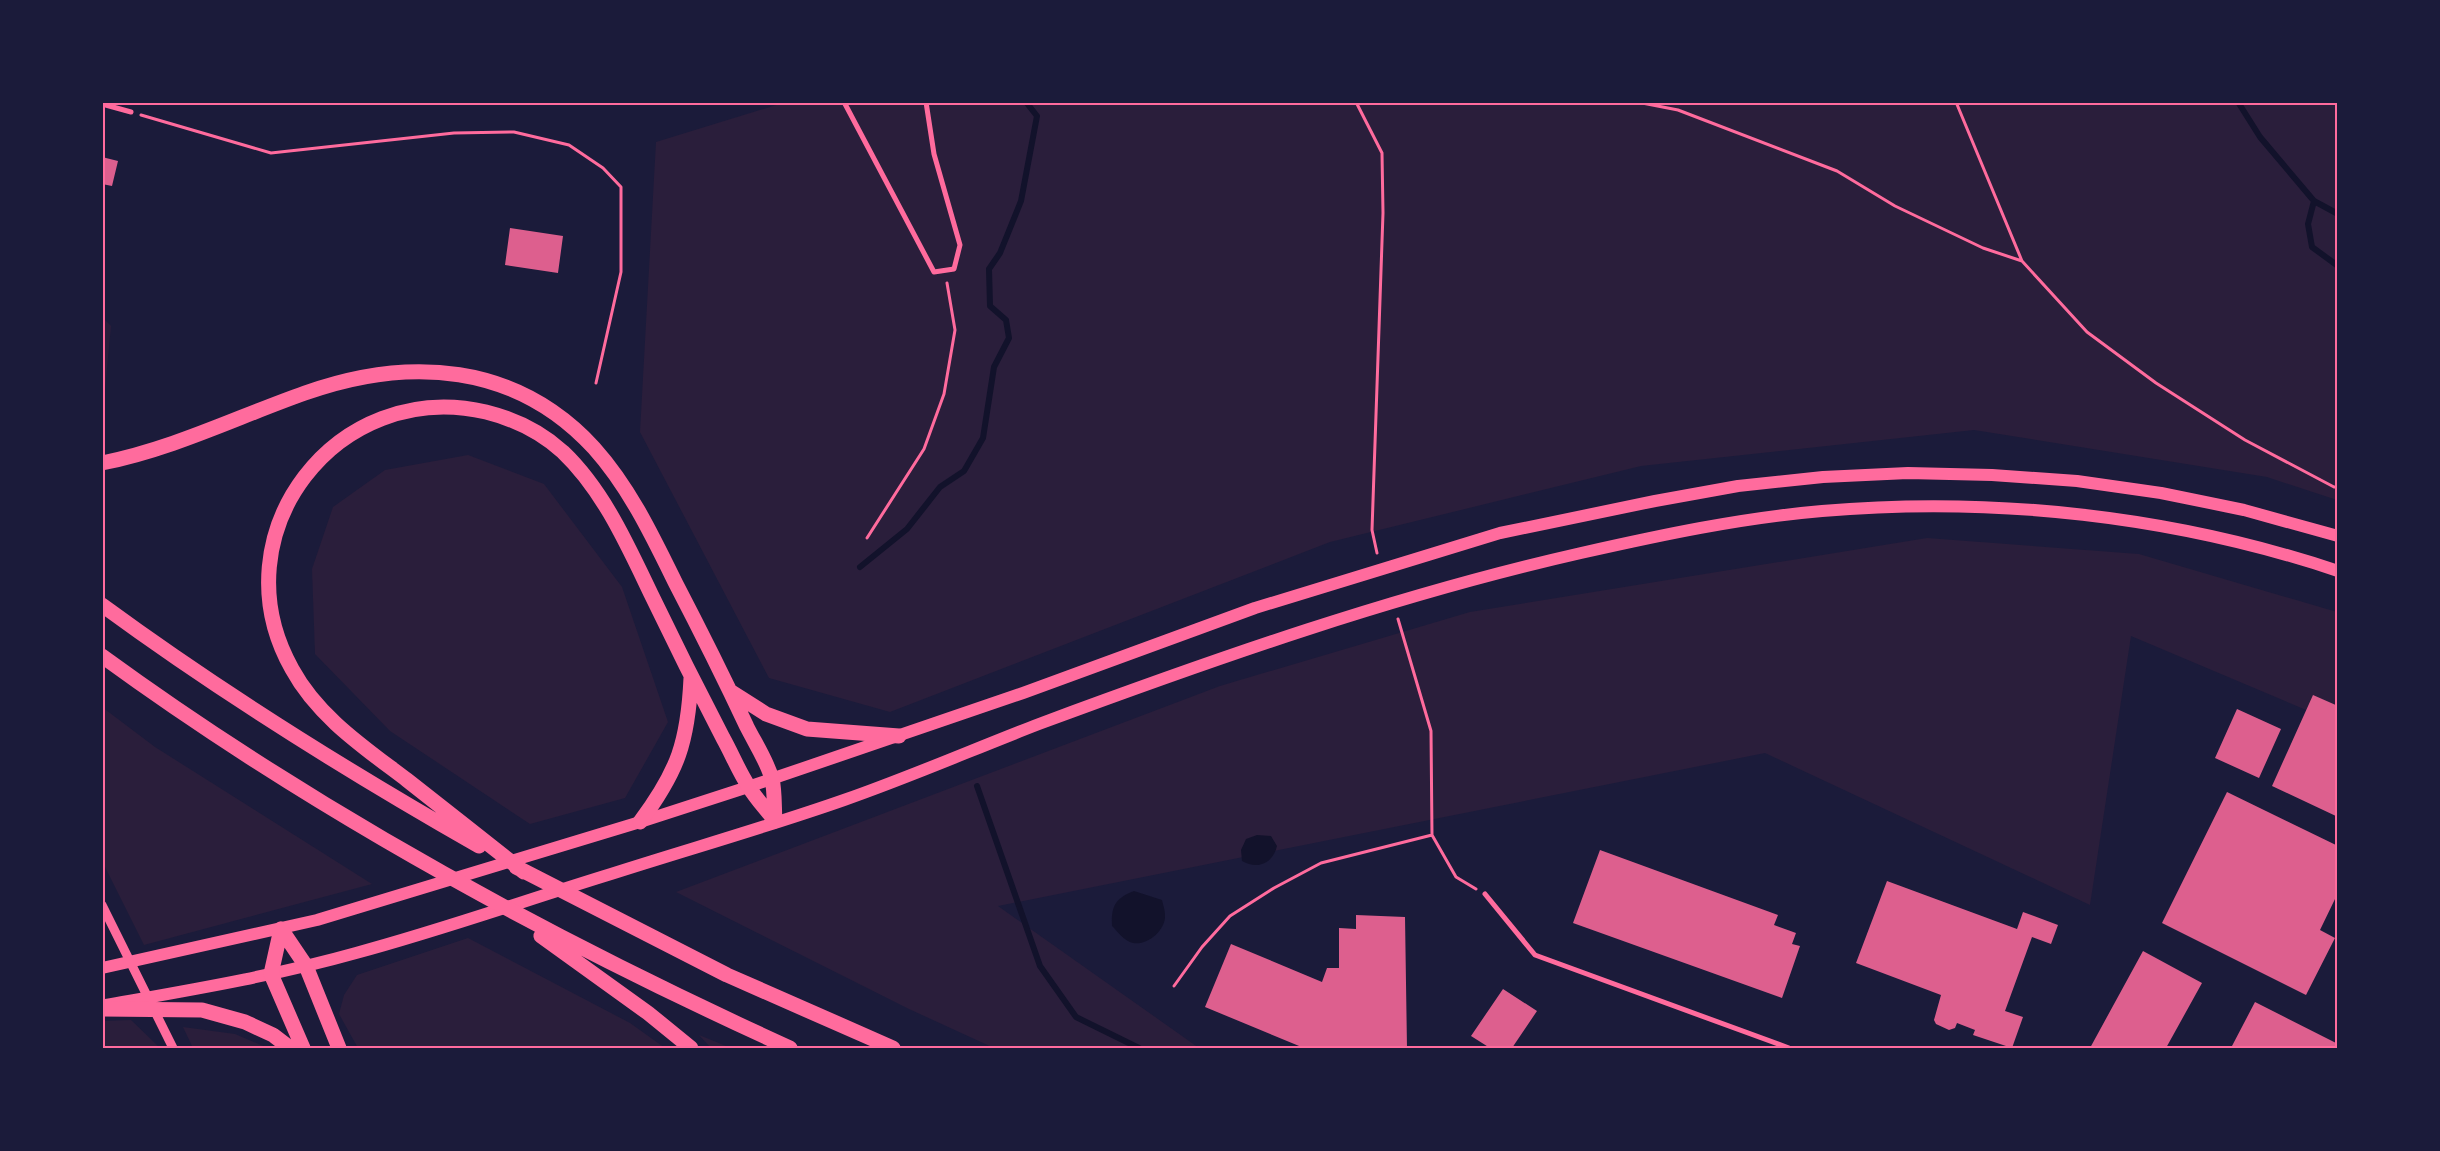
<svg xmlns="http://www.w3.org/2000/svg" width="2440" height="1151" font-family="Inter,sans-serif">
  <rect width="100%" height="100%" fill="#1b1b3a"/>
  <path fill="#2a1e3b" d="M 783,103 L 2337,103 L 2337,500 L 2267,477 L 1974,430 L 1641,466 L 1330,542 L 890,712 L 769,678 L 640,432 L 656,142 Z
    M 103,318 L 111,326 L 103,411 Z
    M 468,455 L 544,484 L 622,587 L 668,722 L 625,798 L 530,824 L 390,731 L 315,654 L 312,569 L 333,507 L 385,470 Z
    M 1927,538 L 2139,554 L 2337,612 L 2337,723 L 2131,636 L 2090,905 L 1765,753 L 998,906 L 1199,1048 L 994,1048 L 909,1009 L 676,892 L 1220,686 L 1470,612 Z
    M 102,707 L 155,747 L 372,884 L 144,945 L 103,863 Z
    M 468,938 L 630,1023 L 665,1048 L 358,1048 L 339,1014 L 344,995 L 357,975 Z
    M 131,1020 L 160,1048 L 103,1048 L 103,1021 Z
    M 183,1027 L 235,1034 L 268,1048 L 193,1048 Z
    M 699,1035 L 731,1048 L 711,1048 Z"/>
  <path fill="#12122b" d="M 1257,835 L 1271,836 L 1277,846 C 1273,863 1258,870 1242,861 L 1241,850 L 1246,839 Z
    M 1134,891 L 1162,900 C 1163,905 1165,910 1165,915 C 1166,930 1147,946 1133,943 C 1124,941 1118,932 1112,926 C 1111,907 1115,898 1134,891 Z"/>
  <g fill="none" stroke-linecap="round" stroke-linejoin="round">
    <path stroke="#12122b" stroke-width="6" d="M 2238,102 L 2260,137 L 2314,201 L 2338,214
      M 2314,201 L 2308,224 L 2312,247 L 2338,266
      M 860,567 L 907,529 L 940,487 L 964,471 L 983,438 L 994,367 L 1009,338 L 1006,320 L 990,306 L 989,269 L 1000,253 L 1021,201 L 1037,116 L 1026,102
      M 977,786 L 1040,966 L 1076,1017 L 1139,1048"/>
  </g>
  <path fill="#dd5f8e" d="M 102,157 L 118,161 L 112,186 L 102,184 Z
    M 510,228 L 563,236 L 558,273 L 505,265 Z
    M 2313,695 L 2338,706 L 2338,817 L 2272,786 Z
    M 2237,709 L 2281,729 L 2259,778 L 2215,758 Z
    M 2227,792 L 2338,846 L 2338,901 L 2335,899 L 2320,930 L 2335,938 L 2306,995 L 2162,923 Z
    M 1600,850 L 1778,915 L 1774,925 L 1796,933 L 1792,944 L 1800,946 L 1782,998 L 1573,923 Z
    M 1887,881 L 2017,929 L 2023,912 L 2058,925 L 2051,944 L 2032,937 L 2005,1011 L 2023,1017 L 2012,1048 L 1973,1035 L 1975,1030 L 1957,1023 L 1955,1028 L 1949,1030 L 1936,1024 L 1934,1020 L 1941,995 L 1856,963 Z
    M 1356,915 L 1405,917 L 1407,1048 L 1304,1048 L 1205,1007 L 1231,944 L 1322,982 L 1327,968 L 1339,968 L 1339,928 L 1356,929 Z
    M 2143,951 L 2202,983 L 2166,1048 L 2090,1048 Z
    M 1503,989 L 1537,1011 L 1512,1048 L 1490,1048 L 1471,1036 Z
    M 2255,1002 L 2338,1044 L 2338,1048 L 2236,1048 L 2232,1046 Z"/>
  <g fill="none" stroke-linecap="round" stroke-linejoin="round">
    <path stroke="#ff6b9d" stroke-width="3" d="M 1356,102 L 1382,153 L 1383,213 L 1372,530 L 1377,553
      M 1637,102 L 1678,110 L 1837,171 L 1895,206 L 1983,248 L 2022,261 L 2087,332 L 2156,383 L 2245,440 L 2334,487 L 2338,487
      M 1956,102 L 2022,261
      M 141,115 L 271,153 L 454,133 L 514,132 L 569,145 L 603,168 L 621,187 L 621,272 L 596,383
      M 867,538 L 924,449 L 944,394 L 955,330 L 947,283
      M 1398,619 L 1431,731 L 1432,835 L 1456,877 L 1476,889
      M 1174,986 L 1202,947 L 1230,916 L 1274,888 L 1321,863 L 1432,835"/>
    <path stroke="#ff6b9d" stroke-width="5" d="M 844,102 L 934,272 L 954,269 L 960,245 L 934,154 L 926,102
      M 102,104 L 131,112
      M 1485,894 L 1535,955 L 1789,1048"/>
    <path stroke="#ff6b9d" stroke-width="9" d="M 102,905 L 173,1048"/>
    <path stroke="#ff6b9d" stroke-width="12" d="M 102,968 L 317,920 L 640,822 L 748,787 L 1023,693 L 1255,608 L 1500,533 L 1655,501 L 1738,486 L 1823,477 L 1908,473 L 1992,475 L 2077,481 L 2161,493 L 2244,510 L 2338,536
      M 106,1005 C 190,990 274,976 356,953 C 442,930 526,900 611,874 C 689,849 767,827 844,800 C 910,777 974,749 1039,724 C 1217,658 1396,595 1581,553 C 1661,535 1740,518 1822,511 C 1994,496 2174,516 2338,571"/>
    <path stroke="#ff6b9d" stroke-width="15" d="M 102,463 C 173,449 237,417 305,393 C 409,356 516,363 594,448 C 629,487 652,535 675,582 C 700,630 724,678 747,727 C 755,743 767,761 772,779 C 775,792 774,808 775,821
      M 102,605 C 222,693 349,772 479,846
      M 102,656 C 316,812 550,939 790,1048
      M 730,691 L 766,714 L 807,729 L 899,736
      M 640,822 C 678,771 688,742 691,678
      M 516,867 L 727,975 L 893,1048
      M 524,872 C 485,841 446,811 407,780 C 365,748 318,717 292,669 C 216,534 337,377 486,412 C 514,419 542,433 563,452 C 603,490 627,544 651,594 C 674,642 698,690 723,738 C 732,754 739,772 749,787 C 756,799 767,810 775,821
      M 281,929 L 306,966 L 339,1048
      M 281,929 L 271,974 L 303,1048
      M 541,936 L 648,1013 L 691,1048
      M 102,1009 L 202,1010 L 245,1022 L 273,1035 L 290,1048"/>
  </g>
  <rect width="2440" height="1151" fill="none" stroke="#1b1b3a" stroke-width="208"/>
  <rect x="104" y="104" width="2232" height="943" fill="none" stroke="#ff6b9d" stroke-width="2"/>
</svg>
